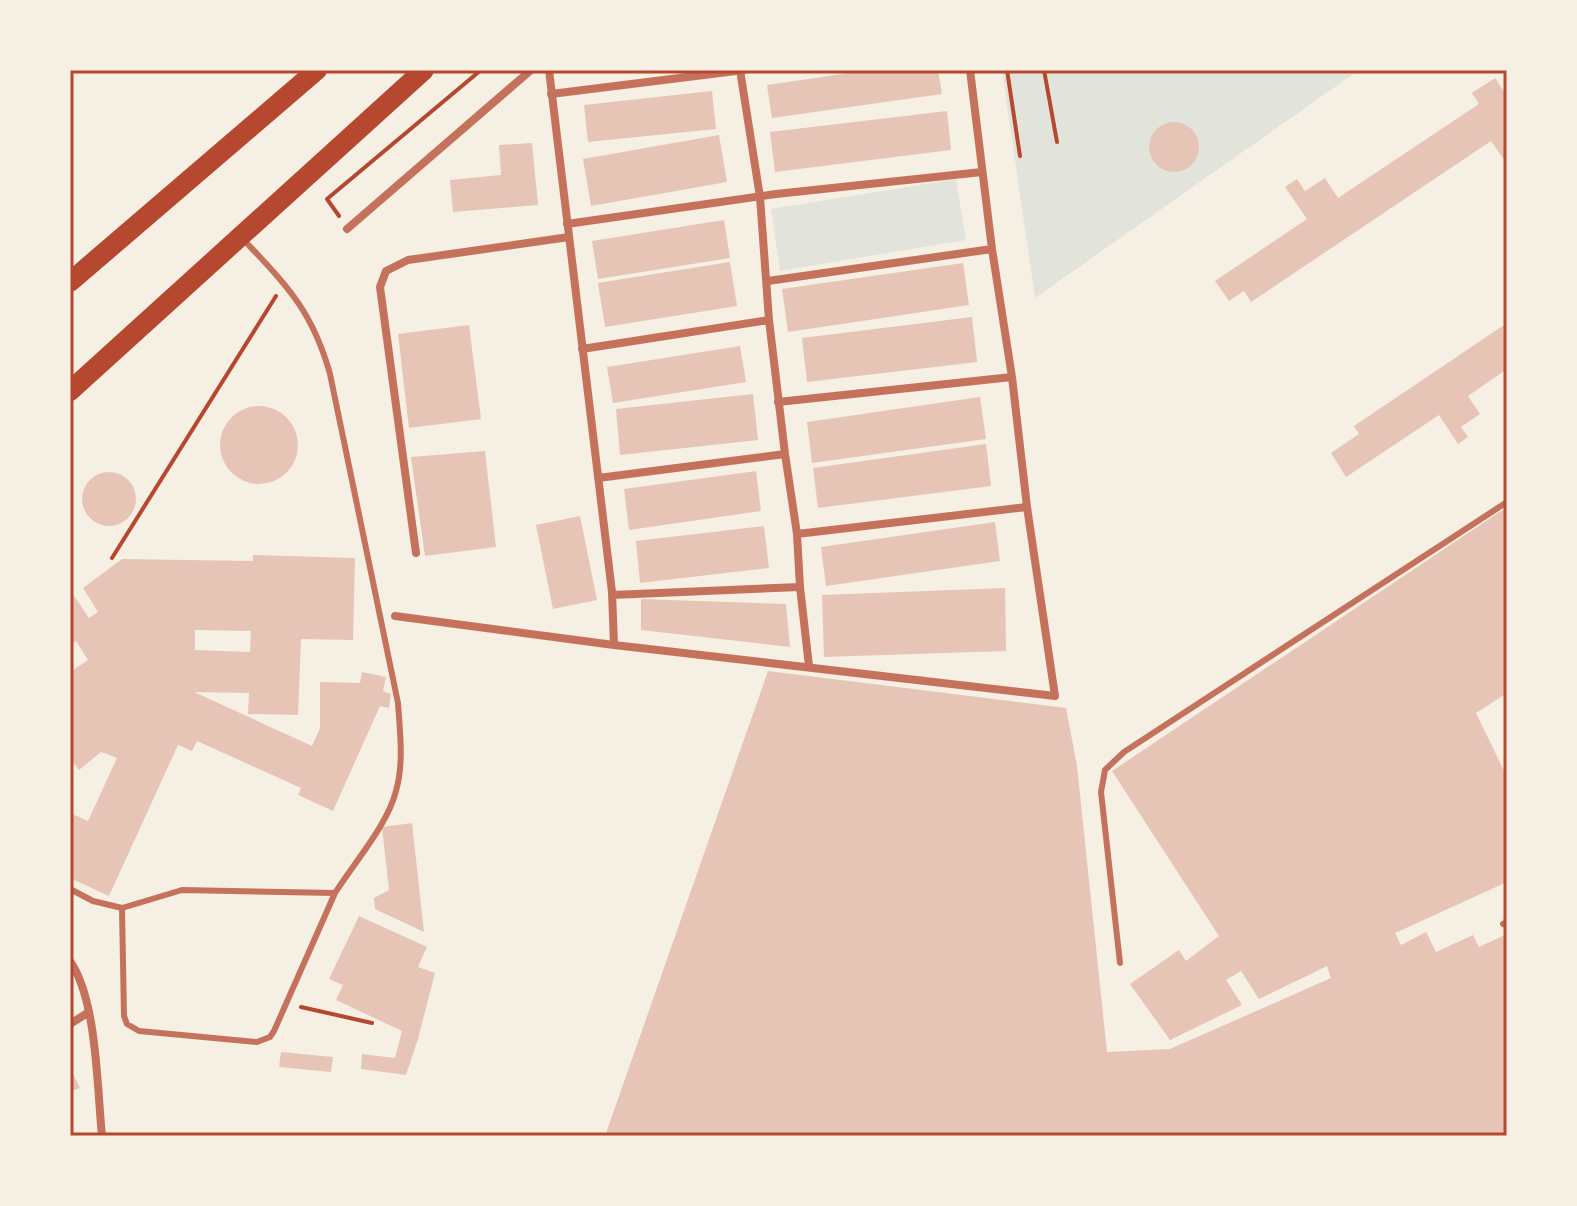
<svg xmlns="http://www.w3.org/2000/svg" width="1577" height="1206" font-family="'Asap Condensed',sans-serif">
  <rect width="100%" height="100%" fill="#f6efe4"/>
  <path fill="#e2e4dc" d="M 1002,70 L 1359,70 L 1035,298 Z
    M 956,179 L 966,240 L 780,271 L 771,209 Z"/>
  <path fill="#e6c5b7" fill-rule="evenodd" d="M 870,70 L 938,70 L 942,94 L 772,118 L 767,85 Z
    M 1495,78 L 1507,96 L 1507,164 L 1491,141 L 1251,302 L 1244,291 L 1229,301 L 1215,281 L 1307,219 L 1285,187 L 1297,179 L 1305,191 L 1325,178 L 1338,198 L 1479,104 L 1472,93 Z
    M 712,91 L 716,129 L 588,142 L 584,105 Z
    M 947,111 L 951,150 L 775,172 L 770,132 Z
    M1149 147a25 25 0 1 1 50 0a25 25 0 1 1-50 0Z
    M 719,135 L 727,182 L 591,206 L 583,159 Z
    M 532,143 L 538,205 L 453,212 L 450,180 L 501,175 L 499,145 Z
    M 724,220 L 730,258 L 598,279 L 592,241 Z
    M 730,262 L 737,306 L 605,327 L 598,283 Z
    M 963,263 L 969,305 L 788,332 L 782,289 Z
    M 972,317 L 977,362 L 807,382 L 802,338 Z
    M 1507,323 L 1507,369 L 1468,396 L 1480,414 L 1461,427 L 1468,437 L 1458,444 L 1439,415 L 1346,477 L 1331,453 L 1359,434 L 1354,426 Z
    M 469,325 L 481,419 L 409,428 L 398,334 Z
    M 740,346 L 746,382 L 613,403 L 607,367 Z
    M 753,394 L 758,440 L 620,455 L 616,409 Z
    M 980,397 L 986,439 L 812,463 L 807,422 Z
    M220 445a39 39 0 1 1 78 0a39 39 0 1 1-78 0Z
    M 986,444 L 991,486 L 818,508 L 813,468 Z
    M 485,451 L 496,547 L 425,556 L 411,457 Z
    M 756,471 L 761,511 L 629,530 L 624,489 Z
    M82 499a27 27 0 1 1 54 0a27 27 0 1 1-54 0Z
    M 1507,507 L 1507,693 L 1476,713 L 1507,777 L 1507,882 L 1395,933 L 1401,945 L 1426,932 L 1436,952 L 1473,935 L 1479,947 L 1507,934 L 1507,1136 L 605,1136 L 768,671 L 1066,708 L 1077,766 L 1107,1052 L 1170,1049 L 1331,978 L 1327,966 L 1259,999 L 1241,971 L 1226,980 L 1242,1005 L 1170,1040 L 1130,984 L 1179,950 L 1186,961 L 1219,936 L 1112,771 Z
    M 580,516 L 597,600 L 553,609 L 536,525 Z
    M 995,522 L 1000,561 L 826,586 L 821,547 Z
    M 764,526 L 769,568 L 640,583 L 636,541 Z
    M 253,555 L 355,558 L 353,640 L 301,639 L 298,715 L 248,714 L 249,693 L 194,692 L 312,746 L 320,728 L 320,682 L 360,683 L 362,672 L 386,677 L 383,691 L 391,694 L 389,708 L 380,706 L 333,811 L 298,795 L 301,788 L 197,741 L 192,751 L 178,745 L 109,896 L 70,878 L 70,813 L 88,821 L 117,758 L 101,752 L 79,770 L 70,758 L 70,672 L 88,660 L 76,641 L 70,646 L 70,590 L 89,618 L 98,612 L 83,588 L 122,559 L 253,561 ZM 195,630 L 251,631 L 250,652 L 195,650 Z
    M 1005,588 L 1006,651 L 824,657 L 822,595 Z
    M 641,599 L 786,604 L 790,647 L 641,630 Z
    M 412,823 L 424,932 L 375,909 L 374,898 L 389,890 L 382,827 Z
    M 359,916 L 427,947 L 418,967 L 435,973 L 418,1039 L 406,1075 L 361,1069 L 362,1054 L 395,1058 L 402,1031 L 336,1000 L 343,985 L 329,979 Z
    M 281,1052 L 333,1057 L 331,1072 L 279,1067 Z
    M 70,1067 L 80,1088 L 70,1092 Z"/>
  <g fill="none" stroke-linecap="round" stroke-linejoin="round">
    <path stroke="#b5482f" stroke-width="4" d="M 1007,70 L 1020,156
      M 1044,70 L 1057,142
      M 339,216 L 327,199 L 481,70
      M 112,558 L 276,296
      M 301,1007 L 372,1023"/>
    <path stroke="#c5725c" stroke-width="6" d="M 243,239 C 287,286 312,310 330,374 L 398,703 C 400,732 404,763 396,791 C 388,824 354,863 335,893
      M 70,889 L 93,901 L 122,908 L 182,890 L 335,893 L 274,1031 L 270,1037 L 257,1042 L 139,1031 L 127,1024 L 124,1016 L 122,908
      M 1503,924 L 1507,922
      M 1120,963 L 1101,792 L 1105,770 L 1124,752 L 1507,502"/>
    <path stroke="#c5725c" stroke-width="8" d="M 549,70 L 612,592 L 614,645
      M 740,70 L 760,197 L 769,320 L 785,454 L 797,534 L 800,587 L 809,666
      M 551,94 L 744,70
      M 567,224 L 776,194 L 982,172
      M 347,229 L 531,70
      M 768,281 L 992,249
      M 582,349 L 769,320
      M 778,402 L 1012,377
      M 598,478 L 785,454
      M 797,534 L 1027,507
      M 416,553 L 380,287 L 386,271 L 408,260 L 569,237
      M 612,595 L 800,587
      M 395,616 L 614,645 L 1055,696 L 1027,507 L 1012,377 L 992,249 L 970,70
      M 70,961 C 97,1000 97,1087 102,1136
      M 70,1024 L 89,1012"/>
    <path stroke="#b5482f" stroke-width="20" d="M 70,282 L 317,70
      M 70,391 L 424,70"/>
  </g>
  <rect width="1577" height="1206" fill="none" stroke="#f6efe4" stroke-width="144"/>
  <rect x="72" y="72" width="1433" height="1062" fill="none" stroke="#b5482f" stroke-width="3"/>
</svg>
